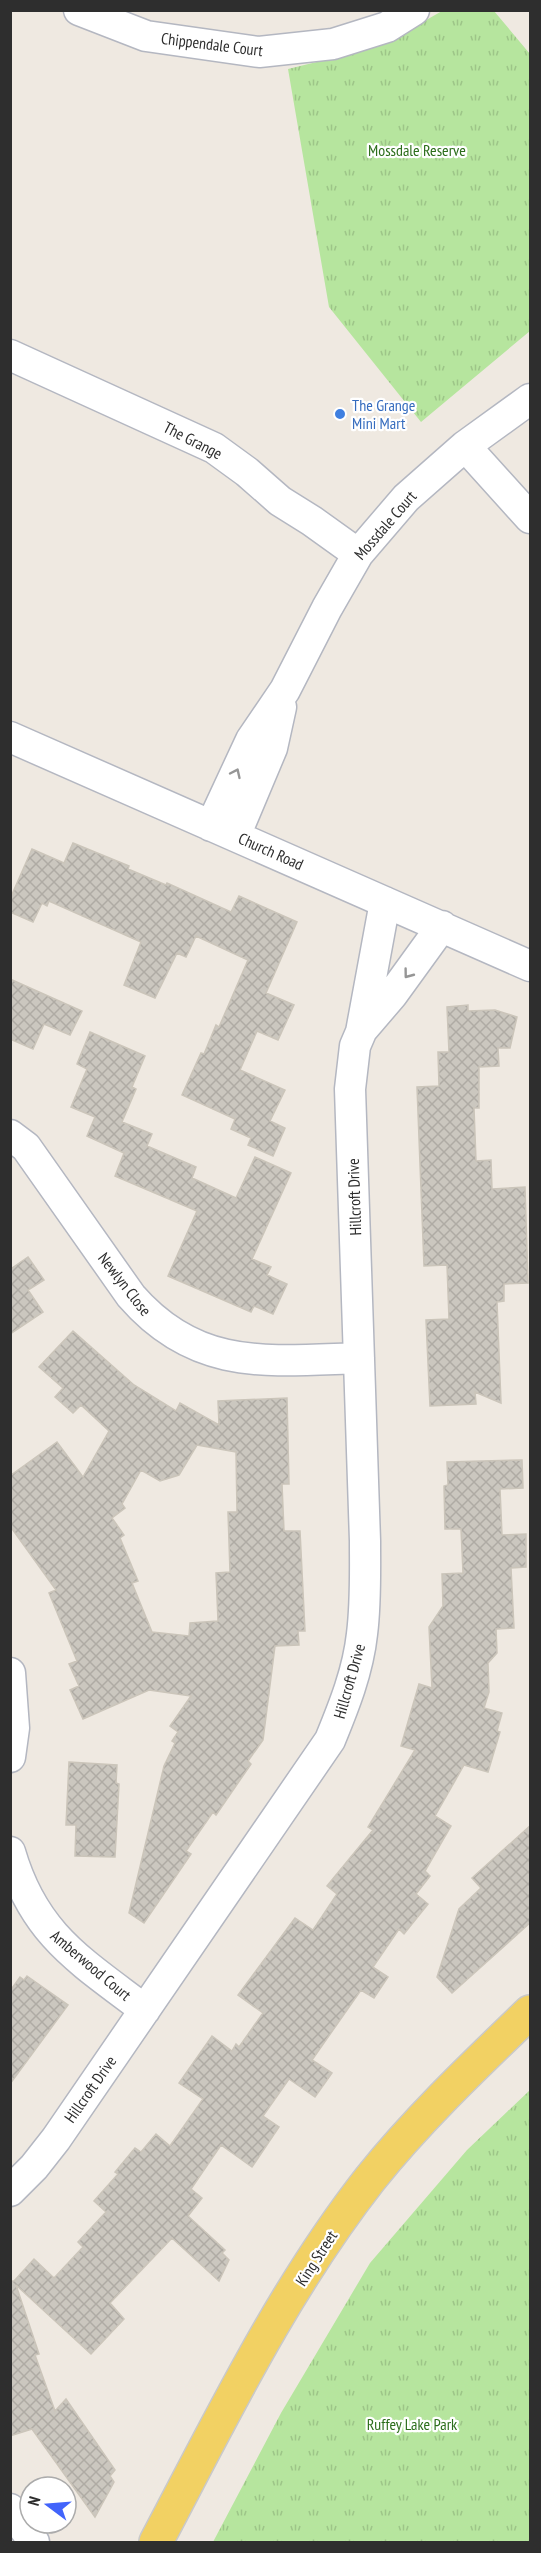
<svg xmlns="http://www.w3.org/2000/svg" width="541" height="2553" font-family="'PT Sans Narrow',sans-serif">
  <defs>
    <pattern id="park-tufts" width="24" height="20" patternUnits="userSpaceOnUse" patternTransform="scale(1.5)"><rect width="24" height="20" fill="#b6e59e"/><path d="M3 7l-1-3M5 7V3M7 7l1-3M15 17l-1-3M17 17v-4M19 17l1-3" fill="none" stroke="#9dc588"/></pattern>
    <pattern id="building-cross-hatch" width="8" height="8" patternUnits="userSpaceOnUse" patternTransform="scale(1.5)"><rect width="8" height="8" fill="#cbc7bf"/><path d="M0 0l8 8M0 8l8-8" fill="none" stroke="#afaba4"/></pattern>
  </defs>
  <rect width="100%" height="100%" fill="#efe9e1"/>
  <path fill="url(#park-tufts)" d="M 442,11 L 494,11 L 530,54 L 530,331 L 421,422 L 329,307 L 288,69 L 341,56 L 393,39 Z
    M 530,2090 L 530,2542 L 213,2542 L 281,2413 L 370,2263 L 467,2150 Z"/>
  <path fill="url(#building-cross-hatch)" stroke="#cbc5ba" stroke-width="1.5" fill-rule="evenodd" d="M 73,843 L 129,866 L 128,869 L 166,885 L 167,883 L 231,912 L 239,896 L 297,922 L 266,993 L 294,1005 L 278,1040 L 257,1031 L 240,1070 L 285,1090 L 270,1121 L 285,1128 L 273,1156 L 248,1145 L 251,1138 L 231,1129 L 235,1119 L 182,1095 L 201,1053 L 204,1054 L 216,1025 L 219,1027 L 248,960 L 196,936 L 186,957 L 177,953 L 155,998 L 124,985 L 141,942 L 49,901 L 47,906 L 42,903 L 33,922 L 10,912 L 10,899 L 32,849 L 64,863 Z
    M 10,979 L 82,1011 L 70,1035 L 44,1024 L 33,1049 L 10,1039 Z
    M 468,1005 L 468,1011 L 495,1010 L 517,1017 L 510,1048 L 498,1048 L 499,1066 L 479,1067 L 479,1108 L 474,1108 L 476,1161 L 491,1160 L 492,1189 L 525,1187 L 528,1283 L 504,1284 L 504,1301 L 497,1302 L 501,1403 L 475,1392 L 476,1404 L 430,1406 L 426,1320 L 449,1319 L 447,1265 L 424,1266 L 417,1087 L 439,1086 L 438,1052 L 449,1052 L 447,1007 Z
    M 90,1032 L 145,1056 L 132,1087 L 136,1089 L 122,1122 L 152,1134 L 147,1146 L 196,1167 L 192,1178 L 236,1198 L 255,1157 L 291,1173 L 252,1259 L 271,1267 L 267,1275 L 287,1284 L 273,1314 L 254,1306 L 251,1312 L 168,1276 L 197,1211 L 115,1176 L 124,1153 L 87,1136 L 95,1117 L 71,1107 L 87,1069 L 77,1064 Z
    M 28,1257 L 44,1280 L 28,1290 L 43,1312 L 10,1334 L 10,1265 L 12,1268 Z
    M 73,1331 L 134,1385 L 176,1411 L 180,1403 L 219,1425 L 218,1401 L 287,1398 L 289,1484 L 282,1484 L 284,1531 L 300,1531 L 305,1631 L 298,1631 L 299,1645 L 275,1646 L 263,1740 L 248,1761 L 251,1764 L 216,1815 L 213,1812 L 186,1851 L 191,1854 L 144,1923 L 129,1913 L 164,1766 L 175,1743 L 172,1741 L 178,1732 L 170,1726 L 191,1696 L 149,1690 L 83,1719 L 70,1690 L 79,1686 L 69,1664 L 77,1661 L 49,1593 L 56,1590 L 10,1526 L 10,1476 L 57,1442 L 83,1477 L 109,1431 L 81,1405 L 73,1413 L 55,1397 L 63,1388 L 39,1367 ZM 197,1445 L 236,1452 L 237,1512 L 228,1512 L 230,1572 L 216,1573 L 218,1621 L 190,1623 L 189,1636 L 152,1632 L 132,1583 L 138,1581 L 120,1538 L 124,1535 L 112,1518 L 125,1508 L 122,1504 L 141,1470 L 160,1481 L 179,1475 Z
    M 522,1460 L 523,1488 L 500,1489 L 502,1535 L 526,1534 L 526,1567 L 511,1568 L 514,1628 L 496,1629 L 497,1653 L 488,1663 L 489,1692 L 484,1708 L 502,1713 L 497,1731 L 500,1732 L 488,1772 L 464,1765 L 435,1816 L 451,1826 L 425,1871 L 430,1876 L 416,1894 L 428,1904 L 404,1934 L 399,1929 L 373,1967 L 388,1977 L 374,1998 L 361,1990 L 312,2060 L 332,2073 L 315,2097 L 289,2079 L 263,2116 L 279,2127 L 252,2167 L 221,2145 L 191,2189 L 202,2198 L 188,2216 L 225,2250 L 222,2253 L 229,2260 L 219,2281 L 172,2238 L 110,2303 L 124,2319 L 91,2354 L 16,2285 L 39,2354 L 35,2355 L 55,2411 L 66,2399 L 115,2470 L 110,2476 L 114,2482 L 95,2517 L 32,2429 L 10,2436 L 10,2281 L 14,2281 L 34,2259 L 54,2278 L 83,2247 L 78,2242 L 106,2212 L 94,2201 L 118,2174 L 115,2172 L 135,2148 L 141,2152 L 156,2134 L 170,2146 L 203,2099 L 179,2083 L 212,2036 L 232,2051 L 236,2044 L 239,2047 L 263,2013 L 238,1995 L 295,1918 L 313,1930 L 337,1894 L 327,1886 L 373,1830 L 368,1827 L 415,1750 L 401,1746 L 419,1684 L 432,1688 L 429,1627 L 443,1606 L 442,1574 L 463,1573 L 461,1529 L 445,1529 L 444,1486 L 448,1485 L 447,1462 Z
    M 69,1762 L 117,1765 L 116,1783 L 119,1784 L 115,1857 L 75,1856 L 76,1825 L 66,1825 Z
    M 531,1825 L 531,1922 L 452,1993 L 437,1977 L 459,1909 L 481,1888 L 472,1878 Z
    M 27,1976 L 68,2005 L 10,2084 L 10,1991 L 20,1977 L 24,1980 Z"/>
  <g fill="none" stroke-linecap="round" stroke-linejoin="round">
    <g stroke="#b4b7c1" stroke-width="33">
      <path id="minor" d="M 79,10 L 146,36 L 259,52 L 333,44 L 387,27 L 414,10
        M 10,355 L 214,448 L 247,472 L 280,501 L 312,521 L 358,554
        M 465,446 L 530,518
        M 10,737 L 530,966
        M 211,826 L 251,740 L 285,690 L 327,608 L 358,554 L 406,498 L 465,446 L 530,399
        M 235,836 L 272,748 L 281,707
        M 362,1030 L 392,995 L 442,926
        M 10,1135 L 26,1147 L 131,1296 C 197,1372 269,1361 359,1358
        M 10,1673 L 14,1728 L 10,1757
        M 10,1852 C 34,1935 81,1961 145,2010
        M 10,2191 L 34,2167 L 56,2139 L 330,1740 C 344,1706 358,1671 362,1634 C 366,1603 365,1572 365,1541 L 350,1089 L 355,1046 L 361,1032 L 385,902
        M 10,2509 L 34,2542"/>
    </g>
    <g stroke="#c9c9c9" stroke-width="36">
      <path id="major" d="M 156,2542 C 221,2419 283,2290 370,2179 C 418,2119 475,2065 530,2012"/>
    </g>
    <use href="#minor" stroke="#fff" stroke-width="30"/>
    <use href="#major" stroke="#f2d163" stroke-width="33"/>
  </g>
  <defs><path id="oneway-chevron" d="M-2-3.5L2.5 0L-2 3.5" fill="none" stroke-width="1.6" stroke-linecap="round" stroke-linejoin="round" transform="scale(1.5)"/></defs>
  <g stroke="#969696">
    <use href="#oneway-chevron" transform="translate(236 773) rotate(-65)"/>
    <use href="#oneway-chevron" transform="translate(408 974) rotate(127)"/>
  </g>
  <circle fill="#3f7fe0" stroke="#fff" stroke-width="2" cx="340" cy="414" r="6"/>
  <g text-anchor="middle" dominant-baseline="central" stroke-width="4.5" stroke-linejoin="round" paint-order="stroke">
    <g font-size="16" fill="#2e2e2e" stroke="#fff">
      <text transform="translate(212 44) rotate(7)">Chippendale Court</text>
      <text transform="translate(193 440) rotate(27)">The Grange</text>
      <text transform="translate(385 525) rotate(-49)">Mossdale Court</text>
      <text transform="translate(271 851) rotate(24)">Church Road</text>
      <text transform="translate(354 1197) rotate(-92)">Hillcroft Drive</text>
      <text transform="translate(125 1284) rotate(52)">Newlyn Close</text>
      <text transform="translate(349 1681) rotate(-74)">Hillcroft Drive</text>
      <text transform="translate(91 1965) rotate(40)">Amberwood Court</text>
      <text transform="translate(90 2089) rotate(-55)">Hillcroft Drive</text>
      <text transform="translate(316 2258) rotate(-57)">King Street</text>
    </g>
    <g font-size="16" fill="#2c6e1b" stroke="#fff">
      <text x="417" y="150">Mossdale Reserve</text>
      <text x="412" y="2424">Ruffey Lake Park</text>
    </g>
    <g font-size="16" fill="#366cbe" stroke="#fff" text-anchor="start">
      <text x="352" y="405">The Grange<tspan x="352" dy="18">Mini Mart</tspan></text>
    </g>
  </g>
  <rect width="541" height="2553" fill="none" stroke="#2e2e2e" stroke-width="24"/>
  <g transform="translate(48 2505) rotate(286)"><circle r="28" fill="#ffffff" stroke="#ababab" stroke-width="1.5"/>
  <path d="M0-4.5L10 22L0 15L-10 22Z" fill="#4264fb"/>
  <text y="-9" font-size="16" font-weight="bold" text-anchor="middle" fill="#2e2e2e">N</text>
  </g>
</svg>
